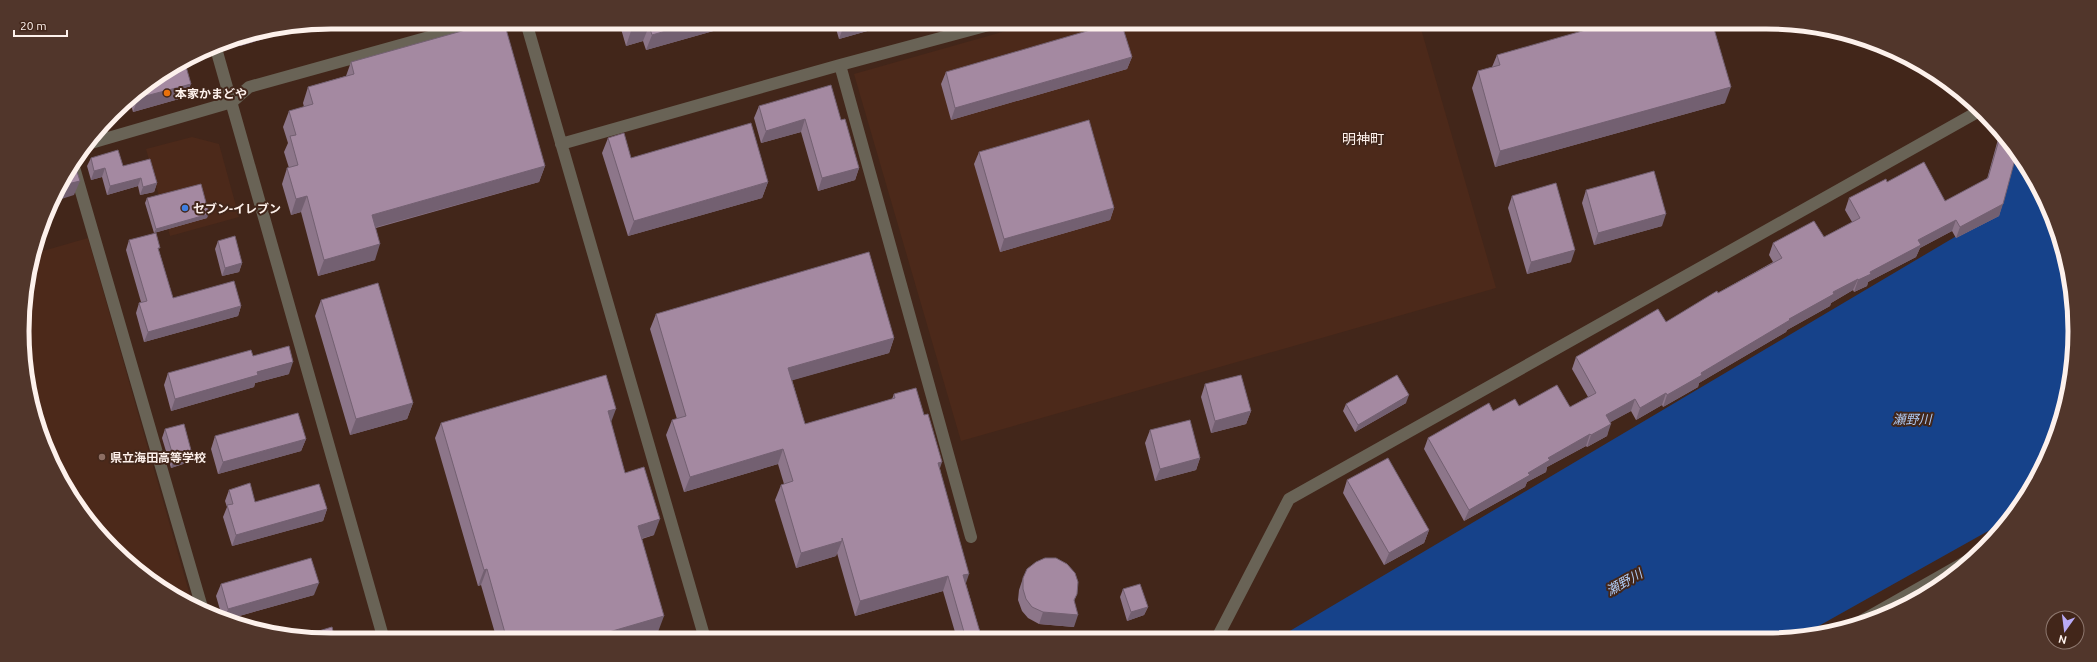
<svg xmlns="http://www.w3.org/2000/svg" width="2097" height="662" font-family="Ubuntu,'Noto Sans JP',sans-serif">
  <rect width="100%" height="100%" fill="#42261a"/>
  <path fill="#4c291a" d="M 1037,22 L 1419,22 L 1496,288 L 961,441 L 854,74 Z
    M 192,137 L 219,144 L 239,217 L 170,236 L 146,149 Z
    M 88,238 L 193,606 L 159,588 L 113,550 L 74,503 L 32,411 L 23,351 L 25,291 L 36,253 Z"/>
  <path fill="#16428a" d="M 2016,151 L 2023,160 L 2052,213 L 2069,271 L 2075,331 L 2069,392 L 2034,485 L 2006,521 L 1799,637 L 1278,638 L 1997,212 Z"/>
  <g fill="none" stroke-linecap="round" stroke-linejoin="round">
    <path stroke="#16428a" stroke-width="5.5" d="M 198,55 L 199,58"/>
    <path stroke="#696356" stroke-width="12" d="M 526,22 L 705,639
      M 215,45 L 384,640
      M 840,65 L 971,537
      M 561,144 L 840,65 L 1000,22
      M 84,145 L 232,102 L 249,87 L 483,22
      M 73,164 L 203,611
      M 1863,620 L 1974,557
      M 1217,638 L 1289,499 L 1981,110"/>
  </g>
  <path fill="#8d768a" d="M 391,22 L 409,22 L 392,27 Z
    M 619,22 L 733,22 L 731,26 L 646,50 L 643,41 L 626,46 Z
    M 834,22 L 899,22 L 839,39 Z
    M 271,28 L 290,31 L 240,46 L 238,38 Z
    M 1497,55 L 1725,103 L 1495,167 L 1472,88 L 1478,71 L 1492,67 Z
    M 1132,57 L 1127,69 L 951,120 L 941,84 L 946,72 Z
    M 351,62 L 545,166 L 539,182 L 376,228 L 375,260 L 318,276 L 301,212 L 291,215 L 282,184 L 287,168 L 289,168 L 284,152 L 288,143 L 283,127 L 289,111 L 304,107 L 303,103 L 308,87 L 346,76 Z
    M 185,63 L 186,97 L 133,112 L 129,98 Z
    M 759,106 L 841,120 L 859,168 L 855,180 L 818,191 L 801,132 L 761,143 L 754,118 Z
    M 2000,132 L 2017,152 L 1999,216 L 1956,238 L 1952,231 L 1920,248 L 1916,257 L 1868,282 L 1867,286 L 1854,292 L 1853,290 L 1831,303 L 1830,306 L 1787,330 L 1786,332 L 1699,383 L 1698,387 L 1663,407 L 1662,405 L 1636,420 L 1631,411 L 1610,422 L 1607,436 L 1587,447 L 1586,446 L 1547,467 L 1546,472 L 1527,482 L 1525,487 L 1464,521 L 1424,449 L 1428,438 L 1493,411 L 1519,406 L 1570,407 L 1588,397 L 1572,369 L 1576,357 L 1666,322 L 1773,262 L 1769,255 L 1773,243 L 1824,237 L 1852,222 L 1845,210 L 1849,198 L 1887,182 L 1945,201 L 1987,179 Z
    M 608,138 L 631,158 L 768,182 L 762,198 L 628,236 L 602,153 Z
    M 979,152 L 1114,208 L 1110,220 L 1000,252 L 974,164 Z
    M 91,158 L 123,166 L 157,183 L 154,192 L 140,195 L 138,186 L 107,195 L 102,177 L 91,180 L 87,166 Z
    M 1586,190 L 1662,226 L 1594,245 L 1582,203 Z
    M 1512,196 L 1571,262 L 1527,274 L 1508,208 Z
    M 147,198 L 207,218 L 154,233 L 145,203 Z
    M 129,240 L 159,251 L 173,298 L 241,306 L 238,316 L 144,342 L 136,313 L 139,303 L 141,302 L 126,250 Z
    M 218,241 L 242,263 L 239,272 L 222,276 L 215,249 Z
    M 321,300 L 413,403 L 407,419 L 350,435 L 315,316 Z
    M 656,314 L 894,338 L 889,353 L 792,380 L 805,424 L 892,399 L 894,394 L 940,469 L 966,584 L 982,639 L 957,639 L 943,591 L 855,616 L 837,553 L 836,556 L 796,568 L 775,500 L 781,485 L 784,484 L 778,464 L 684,492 L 666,435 L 672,420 L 677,419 L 650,329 Z
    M 168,373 L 289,374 L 255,383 L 254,387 L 171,411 L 164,385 Z
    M 1205,384 L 1251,411 L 1246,424 L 1211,433 L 1201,397 Z
    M 1406,403 L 1355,432 L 1343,411 L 1346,404 Z
    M 611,422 L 625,473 L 654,535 L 642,539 L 658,632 L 631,639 L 497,640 L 481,585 L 478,586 L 435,438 L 441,423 Z
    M 165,429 L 192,454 L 189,462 L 171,468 L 162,438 Z
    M 1150,430 L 1200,458 L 1196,470 L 1155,481 L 1145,443 Z
    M 215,436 L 306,439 L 301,451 L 218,474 L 211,449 Z
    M 1347,480 L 1429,530 L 1424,543 L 1384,565 L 1343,493 Z
    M 229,490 L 255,502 L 327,509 L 323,521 L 232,546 L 223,517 L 227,507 L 225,501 Z
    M 1023,578 L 1077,594 L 1074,601 L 1074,627 L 1039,624 L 1028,618 L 1022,611 L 1018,600 L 1019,590 Z
    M 221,584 L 314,595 L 225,620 L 223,620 L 216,596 Z
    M 1123,589 L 1148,607 L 1144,615 L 1127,621 L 1120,597 Z"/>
  <path fill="#736071" d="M 394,22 L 409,22 L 392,27 Z
    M 697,22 L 733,22 L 731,26 L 646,50 L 652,35 Z
    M 854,22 L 899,22 L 839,39 L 844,25 Z
    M 292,26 L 290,31 L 240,46 L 244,36 L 271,28 Z
    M 649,26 L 643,41 L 626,46 L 631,31 Z
    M 1132,57 L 1127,69 L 951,120 L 955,108 Z
    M 191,84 L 186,97 L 133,112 L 138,98 Z
    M 1731,87 L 1725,103 L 1495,167 L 1500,151 Z
    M 805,119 L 801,132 L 761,143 L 766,131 Z
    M 545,166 L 539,182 L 366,230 L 372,215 Z
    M 105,168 L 102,177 L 91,180 L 94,171 Z
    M 859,168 L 855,180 L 818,191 L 822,178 Z
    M 141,178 L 138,186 L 107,195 L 110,186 Z
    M 80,181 L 74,195 L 52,202 L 54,194 L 59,186 Z
    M 768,182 L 762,198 L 628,236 L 634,221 Z
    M 157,183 L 154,192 L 140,195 L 143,187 Z
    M 307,196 L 301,212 L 291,215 L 296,199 Z
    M 2003,204 L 1999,216 L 1956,238 L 1960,227 Z
    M 1114,208 L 1110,220 L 1000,252 L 1004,239 Z
    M 209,214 L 207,218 L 154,233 L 156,229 Z
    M 1666,214 L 1662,226 L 1594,245 L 1598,233 Z
    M 1956,220 L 1952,231 L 1920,248 L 1916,257 L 1868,282 L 1867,286 L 1854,292 L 1858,280 L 1918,240 Z
    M 380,244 L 375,260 L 318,276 L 324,260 Z
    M 1575,250 L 1571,262 L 1527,274 L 1531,262 Z
    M 242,263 L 239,272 L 222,276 L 225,268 Z
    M 1858,279 L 1853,290 L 1831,303 L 1830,306 L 1787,330 L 1786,332 L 1699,383 L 1698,387 L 1663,407 L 1667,395 L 1701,373 L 1833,292 Z
    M 241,306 L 238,316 L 144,342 L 148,332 Z
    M 894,338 L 889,353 L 783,383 L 788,368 Z
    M 293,362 L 289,374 L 255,383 L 254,387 L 171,411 L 175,399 L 257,372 Z
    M 1666,393 L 1662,405 L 1636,420 L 1640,408 Z
    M 1409,395 L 1406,403 L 1355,432 L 1358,425 Z
    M 1635,399 L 1631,411 L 1602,427 L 1606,415 Z
    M 413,403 L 407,419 L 350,435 L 356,419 Z
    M 616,409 L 610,425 L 608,411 Z
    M 1251,411 L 1246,424 L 1211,433 L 1215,421 Z
    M 1611,424 L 1607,436 L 1587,447 L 1591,435 Z
    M 1590,434 L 1586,446 L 1547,467 L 1546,472 L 1527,482 L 1525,487 L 1464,521 L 1469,510 L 1528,473 L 1548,458 Z
    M 306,439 L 301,451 L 218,474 L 223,462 Z
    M 783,449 L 778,464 L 684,492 L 690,477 Z
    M 192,454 L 189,462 L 171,468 L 174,459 Z
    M 1200,458 L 1196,470 L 1155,481 L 1160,469 Z
    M 942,462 L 937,477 L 938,463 Z
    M 327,509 L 323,521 L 232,546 L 236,535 Z
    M 660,519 L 654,535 L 632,541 L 638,526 Z
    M 1429,530 L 1424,543 L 1384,565 L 1389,553 Z
    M 842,541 L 836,556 L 796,568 L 801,553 Z
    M 487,569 L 481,585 L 478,586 L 484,570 Z
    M 969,574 L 964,589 L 963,575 Z
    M 948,576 L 943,591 L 855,616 L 860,601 Z
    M 319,583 L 314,595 L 225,620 L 224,620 L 228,609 Z
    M 1148,607 L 1144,615 L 1127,621 L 1131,612 Z
    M 1043,612 L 1078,615 L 1074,627 L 1039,624 Z
    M 664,616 L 658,632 L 631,639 L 584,640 L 585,639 Z"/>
  <path fill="#a489a1" stroke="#736071" d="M 494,22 L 504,22 L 545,166 L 372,215 L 380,244 L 324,260 L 307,196 L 296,199 L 287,168 L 298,165 L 290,136 L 296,135 L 289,111 L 313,104 L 308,87 L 354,74 L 351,62 Z
    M 629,22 L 697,22 L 652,35 L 649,26 L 631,31 Z
    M 844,22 L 854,22 L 844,25 Z
    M 1118,22 L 1121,22 L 1132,57 L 955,108 L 946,72 Z
    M 1614,22 L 1712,22 L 1731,87 L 1500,151 L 1478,71 L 1500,65 L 1497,55 Z
    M 185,63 L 191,84 L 138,98 L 136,93 Z
    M 831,85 L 841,120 L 845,119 L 859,168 L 822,178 L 805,119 L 766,131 L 759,106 Z
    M 1089,120 L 1114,208 L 1004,239 L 979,152 Z
    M 751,123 L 768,182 L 634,221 L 608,138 L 624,133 L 631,158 Z
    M 2001,133 L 2017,152 L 2003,204 L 1960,227 L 1956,220 L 1918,240 L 1921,245 L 1870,272 L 1871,274 L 1858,280 L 1858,279 L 1833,292 L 1834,294 L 1789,319 L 1790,320 L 1701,373 L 1702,375 L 1667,395 L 1666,393 L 1640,408 L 1635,399 L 1606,415 L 1611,424 L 1591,435 L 1590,434 L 1548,458 L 1550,460 L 1528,473 L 1530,475 L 1469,510 L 1428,438 L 1489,403 L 1493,411 L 1515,399 L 1519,406 L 1557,385 L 1570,407 L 1596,393 L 1576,357 L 1658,309 L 1666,322 L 1717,291 L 1718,293 L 1782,258 L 1773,243 L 1814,221 L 1824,237 L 1860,218 L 1849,198 L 1886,179 L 1887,182 L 1924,162 L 1945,201 L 1988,178 Z
    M 118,150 L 123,166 L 150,159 L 157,183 L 143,187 L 141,178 L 110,186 L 105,168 L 94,171 L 91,158 Z
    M 74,162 L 80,181 L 59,186 Z
    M 1654,171 L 1666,214 L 1598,233 L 1586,190 Z
    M 1556,183 L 1575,250 L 1531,262 L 1512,196 Z
    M 201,184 L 209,214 L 156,229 L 147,198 Z
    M 156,233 L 160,248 L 158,248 L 173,298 L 234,281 L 241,306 L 148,332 L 139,303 L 147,301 L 129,240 Z
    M 235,236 L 242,263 L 225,268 L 218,241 Z
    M 869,252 L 894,338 L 788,368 L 805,424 L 895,398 L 894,394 L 916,388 L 924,415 L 928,414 L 942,462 L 938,463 L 969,574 L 963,575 L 982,639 L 966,639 L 948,576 L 860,601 L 842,538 L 842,541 L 801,553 L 781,485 L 793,481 L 783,449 L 690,477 L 672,420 L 686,416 L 656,314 Z
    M 378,283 L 413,403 L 356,419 L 321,300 Z
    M 289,346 L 293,362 L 257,372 L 258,375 L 175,399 L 168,373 L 251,350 L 253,356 Z
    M 606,375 L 616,409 L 608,411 L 625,473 L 644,467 L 660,519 L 638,526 L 664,616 L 585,639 L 585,640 L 507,640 L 487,569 L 484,570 L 441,423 Z
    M 1241,375 L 1251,411 L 1215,421 L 1205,384 Z
    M 1397,375 L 1409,395 L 1358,425 L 1346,404 Z
    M 298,413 L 306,439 L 223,462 L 215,436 Z
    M 1190,420 L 1200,458 L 1160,469 L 1150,430 Z
    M 184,424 L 192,454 L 174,459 L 165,429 Z
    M 1388,458 L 1429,530 L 1389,553 L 1347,480 Z
    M 250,483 L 255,502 L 319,484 L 327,509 L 236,535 L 227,505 L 233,504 L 229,490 Z
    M 311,558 L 319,583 L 228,609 L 221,584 Z
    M 1045,558 L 1056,558 L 1067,564 L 1075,573 L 1078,582 L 1077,594 L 1074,600 L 1078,615 L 1043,612 L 1032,607 L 1026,599 L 1023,589 L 1023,578 L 1027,569 L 1036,562 Z
    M 1140,584 L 1148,607 L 1131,612 L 1123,589 Z
    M 332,627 L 335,640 L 299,637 Z"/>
  <circle fill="#e8710a" stroke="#42261a" stroke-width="1.5" cx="167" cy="93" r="4"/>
  <circle fill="#3f7fe0" stroke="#42261a" stroke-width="1.5" cx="185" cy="208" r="4"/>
  <circle fill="#8d6e63" stroke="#42261a" stroke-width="1.5" cx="102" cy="457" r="4"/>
  <g text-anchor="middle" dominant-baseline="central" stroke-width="4" stroke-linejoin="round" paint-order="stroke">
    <g font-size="12" font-weight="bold" fill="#fdf1ec" stroke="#42261a" text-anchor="start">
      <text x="175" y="93">本家かまどや</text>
      <text x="193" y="208">セブン-イレブン</text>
      <text x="110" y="457">県立海田高等学校</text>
    </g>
    <g font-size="13" font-style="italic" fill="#b0caf2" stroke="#42261a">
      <text x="1912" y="419">瀬野川</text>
      <text transform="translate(1624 582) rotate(-30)">瀬野川</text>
    </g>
    <g font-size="14" fill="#fdf1ec" stroke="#42261a">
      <text x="1363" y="139">明神町</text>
    </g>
  </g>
  <path d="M0 0H2097V662H0ZM331 29H1766A302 302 0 0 1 2068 331V331A302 302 0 0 1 1766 633H331A302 302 0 0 1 29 331V331A302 302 0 0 1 331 29Z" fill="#51362b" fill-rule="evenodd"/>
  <path fill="none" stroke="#fdf1ec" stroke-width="5" d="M331 29H1766A302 302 0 0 1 2068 331V331A302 302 0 0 1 1766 633H331A302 302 0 0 1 29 331V331A302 302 0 0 1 331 29Z"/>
  <g transform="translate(2065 630) rotate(194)"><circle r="19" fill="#42261a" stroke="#8d776e"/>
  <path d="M0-3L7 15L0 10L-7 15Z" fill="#b9abf7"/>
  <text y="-6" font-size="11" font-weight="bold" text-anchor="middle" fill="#fdf1ec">N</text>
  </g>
  <path d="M14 30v6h53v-6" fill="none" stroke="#fdf1ec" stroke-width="2"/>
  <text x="20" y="30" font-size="12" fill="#fdf1ec" stroke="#42261a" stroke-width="3" paint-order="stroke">20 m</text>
</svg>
